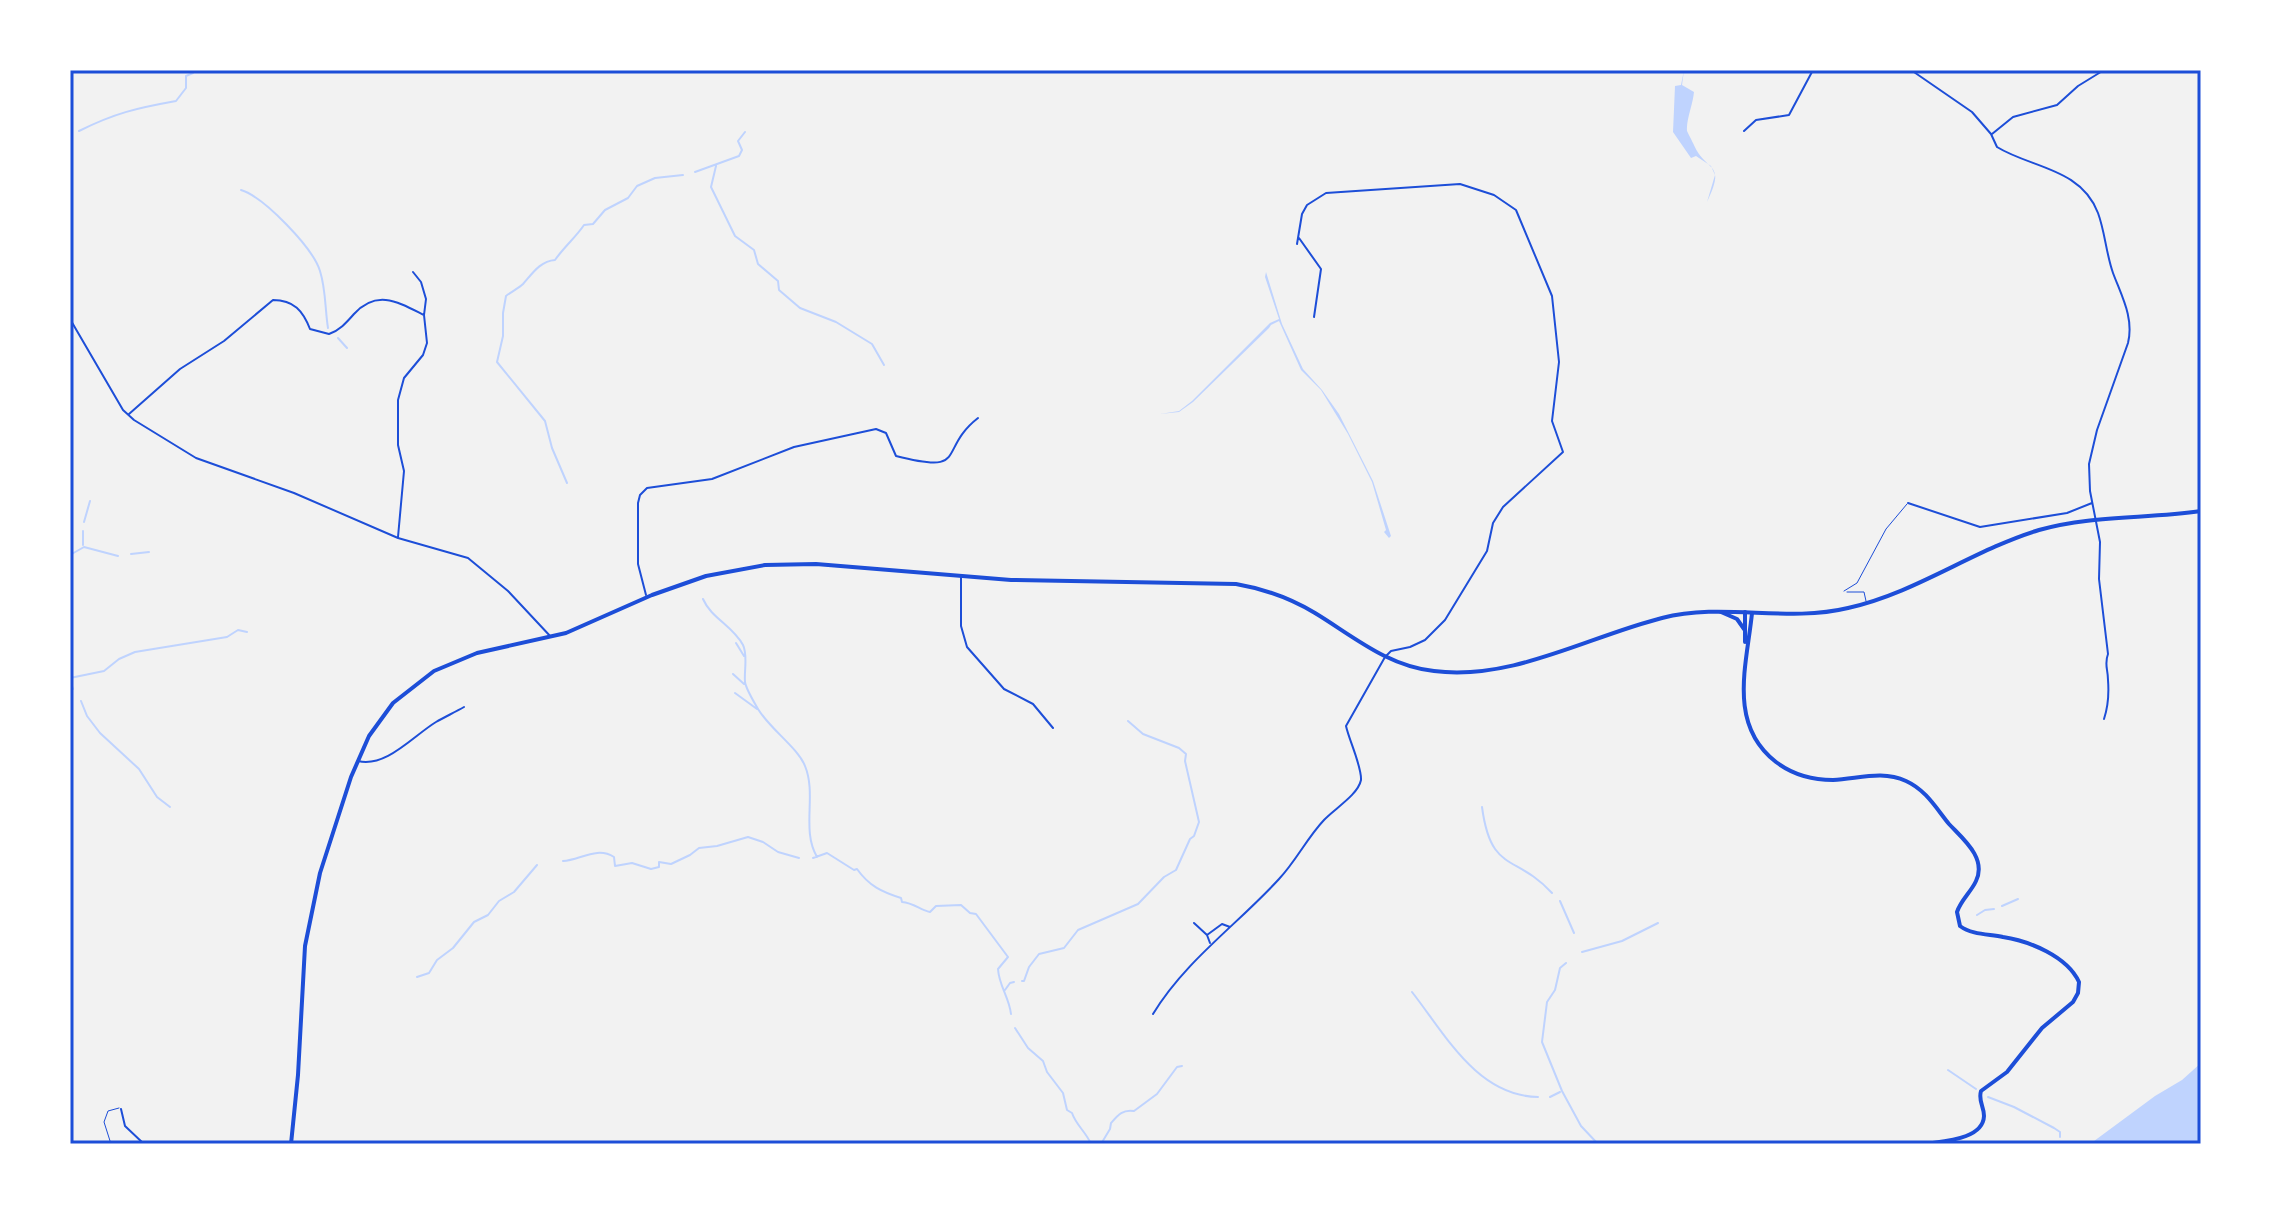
<svg xmlns="http://www.w3.org/2000/svg" width="2271" height="1214" font-family="'Noto Sans',sans-serif">
  <rect width="100%" height="100%" fill="#f2f2f2"/>
  <path fill="#bfd3fe" d="M 1684,70 L 1682,85 L 1694,92 C 1693,104 1686,120 1687,131 C 1688,133 1692,141 1693,143 C 1706,174 1727,160 1707,202 L 1715,175 L 1711,166 L 1696,156 L 1691,158 L 1673,132 L 1675,86 L 1681,85 Z
    M 1266,272 L 1282,324 L 1303,369 L 1322,390 L 1339,414 L 1373,481 L 1391,536 L 1389,538 L 1384,532 L 1386,530 L 1372,482 L 1348,434 L 1321,390 L 1301,370 L 1279,321 L 1271,325 L 1269,328 L 1193,402 L 1179,412 L 1160,414 L 1179,411 L 1192,401 L 1270,323 L 1279,319 L 1265,277 Z
    M 2201,1063 L 2201,1144 L 2090,1144 L 2155,1096 L 2182,1080 Z"/>
  <g fill="none" stroke-linecap="round" stroke-linejoin="round">
    <path stroke="#bfd3fe" stroke-width="2" d="M 79,131 C 115,113 137,108 176,101 L 186,88 L 186,76 L 193,73
      M 716,166 L 711,187 L 735,236 L 754,250 L 758,264 L 778,281 L 779,290 L 800,308 L 836,322 L 872,344 L 884,365
      M 695,172 L 739,156 L 742,150 L 738,141 L 745,132
      M 241,190 C 264,197 313,248 320,271 C 326,290 325,310 328,328
      M 338,338 L 347,348
      M 567,483 L 552,448 L 545,421 L 497,362 L 503,336 L 503,313 L 506,296 C 511,292 519,288 523,284 C 532,274 540,261 555,260 C 564,247 576,237 584,225 L 593,224 L 605,210 L 628,198 L 637,186 L 655,178 L 683,175
      M 84,522 L 90,501
      M 83,545 L 83,531
      M 131,554 L 149,552
      M 70,555 L 84,547 L 118,556
      M 703,599 C 711,618 733,626 743,645 C 748,655 744,670 745,682 C 746,689 754,702 758,709 C 770,729 798,748 805,766 C 817,795 801,830 817,857
      M 736,643 L 744,656
      M 733,674 L 744,684
      M 70,678 L 104,671 L 119,659 L 135,652 L 227,637 L 238,630 L 247,632
      M 70,680 L 73,689
      M 735,693 L 757,709
      M 81,701 L 87,716 L 100,733 L 139,769 L 157,797 L 170,807
      M 1482,807 C 1491,874 1515,853 1552,893
      M 813,858 L 827,853 L 854,870 L 857,869 C 869,886 882,892 901,898 L 902,902 C 914,903 920,910 930,912 L 936,906 L 961,905 L 970,913 L 976,914 L 1008,957 L 998,969 C 999,986 1009,997 1011,1014
      M 563,861 C 580,860 597,846 614,857 L 615,866 L 632,863 L 651,869 L 659,867 L 659,862 L 671,864 L 690,855 L 699,848 L 717,846 L 748,837 L 763,842 L 778,852 L 799,858
      M 1560,901 L 1574,933
      M 2002,906 L 2018,899
      M 1977,915 L 1985,910 L 1994,909
      M 1582,952 L 1622,941 L 1658,923
      M 1566,963 L 1560,968 L 1555,990 L 1547,1002 L 1542,1042 L 1562,1091 L 1581,1126 L 1598,1144
      M 417,977 L 429,973 L 437,960 L 453,948 L 474,922 L 488,915 L 499,901 L 514,892 L 537,865
      M 1022,981 L 1024,981 L 1029,967 L 1039,954 L 1064,948 L 1078,930 L 1138,904 L 1164,877 L 1176,870 L 1190,839 L 1194,836 L 1199,822 L 1185,761 L 1186,754 L 1179,748 L 1143,734 L 1128,721
      M 1005,990 L 1010,983 L 1014,982
      M 1412,992 C 1445,1034 1477,1096 1538,1097
      M 1015,1028 L 1028,1048 L 1043,1061 L 1047,1072 L 1063,1093 L 1067,1110 L 1072,1113 C 1076,1125 1086,1132 1091,1144
      M 1948,1070 L 1976,1089
      M 1550,1097 L 1560,1092
      M 1988,1097 L 2014,1107 L 2054,1128 L 2060,1132 L 2060,1137
      M 1101,1144 L 1110,1129 L 1111,1123 C 1118,1115 1123,1109 1134,1111 L 1157,1094 L 1177,1067 L 1182,1066"/>
    <path stroke="#1d4ed8" stroke-width="1" d="M 1844,591 L 1857,583 L 1886,529 L 1907,504
      M 1847,592 L 1864,592 L 1866,601
      M 111,1144 L 104,1122 L 108,1111 L 119,1108
      M 138,1144 L 140,1143"/>
    <path stroke="#1d4ed8" stroke-width="2" d="M 1911,70 L 1972,112 L 1991,134 L 1997,147 C 2031,168 2081,168 2098,213 C 2105,232 2106,253 2113,273 C 2122,297 2134,318 2128,343 L 2097,430 L 2089,464 L 2090,491 L 2100,542 L 2099,579 L 2108,654 C 2104,664 2108,669 2108,680 C 2109,693 2108,707 2104,719
      M 1744,131 L 1756,120 L 1789,115 L 1813,70
      M 1992,134 L 2013,117 L 2057,105 L 2078,86 L 2104,70
      M 1299,238 L 1321,269 L 1314,317
      M 70,319 L 123,410 L 134,420 L 196,458 L 294,493 L 398,538 L 468,558 L 508,591 L 551,637
      M 129,414 L 180,369 L 224,341 L 273,300 C 294,300 303,311 310,329 L 329,334 C 340,330 346,323 354,314 C 377,289 398,302 424,315
      M 1908,503 L 1980,527 L 2067,513 L 2092,503
      M 398,537 L 404,471 L 398,445 L 398,400 L 404,378 L 423,355 L 427,343 L 424,315 L 426,299 L 421,282 L 413,272
      M 961,577 L 961,626 L 967,647 L 1004,689 L 1033,704 L 1053,728
      M 646,595 L 638,564 L 638,503 L 640,495 L 647,488 L 712,479 L 794,447 L 876,429 L 886,433 L 896,456 C 970,475 937,450 978,418
      M 358,761 C 386,768 413,736 436,722 C 445,717 455,712 464,707
      M 1194,923 L 1207,935 L 1210,943
      M 1207,935 L 1222,924 L 1230,927
      M 1153,1014 C 1185,961 1238,924 1279,879 C 1296,861 1307,838 1324,820 C 1334,809 1358,795 1361,780 C 1362,767 1349,740 1346,726 L 1385,657 L 1391,651 L 1410,647 L 1425,640 L 1445,620 L 1487,551 L 1493,523 L 1503,507 L 1563,452 L 1552,421 L 1559,362 L 1552,296 L 1516,210 L 1494,195 L 1460,184 L 1326,193 L 1307,205 L 1302,214 L 1297,244
      M 121,1109 L 125,1126 L 144,1144"/>
    <path stroke="#1d4ed8" stroke-width="4" d="M 1721,612 L 1737,619 L 1744,629
      M 1752,613 C 1747,664 1727,724 1776,762 C 1792,774 1813,780 1833,780 C 1858,779 1882,770 1906,781 C 1926,790 1936,808 1949,824 C 1963,839 1987,858 1976,881 C 1971,892 1961,900 1957,912 L 1960,926 C 1972,935 1989,934 2003,937 C 2029,941 2067,956 2079,982 L 2078,993 L 2073,1002 L 2042,1028 L 2007,1072 L 1981,1091 C 1978,1101 1984,1106 1984,1116 C 1983,1140 1942,1141 1925,1144
      M 1745,642 L 1745,612"/>
    <path stroke="#1d4ed8" stroke-width="4" d="M 291,1144 L 298,1075 L 305,946 L 320,873 L 351,777 L 369,736 L 393,703 L 434,671 L 477,653 L 566,633 L 652,595 L 706,576 L 765,565 L 816,564 L 1011,580 L 1236,584 C 1265,589 1290,598 1315,613 C 1353,636 1387,666 1434,671 C 1512,681 1587,637 1662,618 C 1723,602 1786,623 1848,608 C 1916,593 1973,550 2039,530 C 2091,515 2147,519 2201,511"/>
  </g>
  <rect width="2271" height="1214" fill="none" stroke="#ffffff" stroke-width="144"/>
  <rect x="72" y="72" width="2127" height="1070" fill="none" stroke="#1d4ed8" stroke-width="3"/>
</svg>
